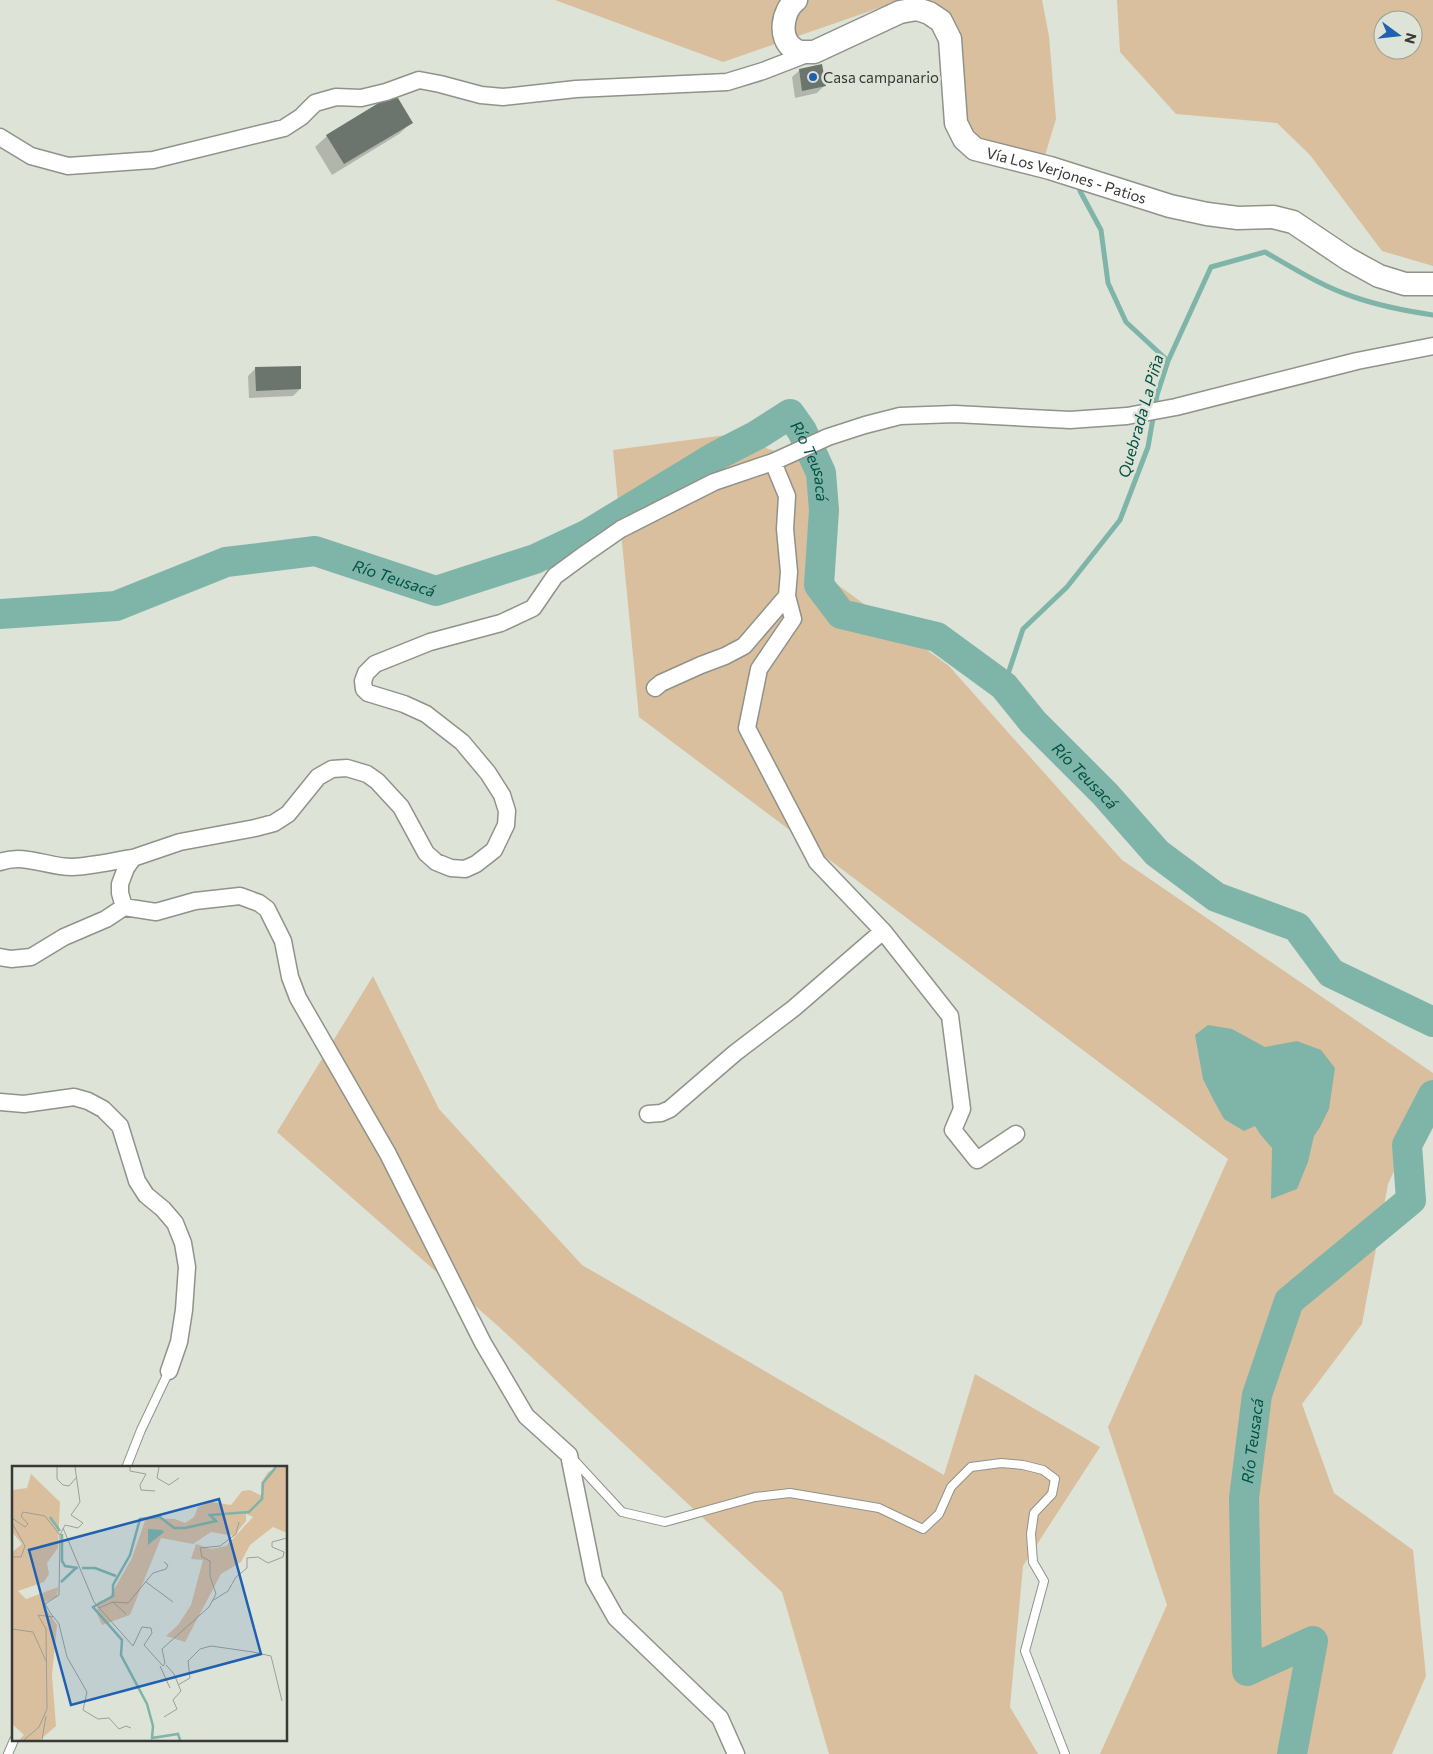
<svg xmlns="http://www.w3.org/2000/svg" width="1433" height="1754" font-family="Commissioner,sans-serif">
  <rect width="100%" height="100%" fill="#dee3d8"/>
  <path fill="#d9bf9e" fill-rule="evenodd" d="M 555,0 L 902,0 L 723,62 Z
    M 923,0 L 1042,0 L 1049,36 L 1056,119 L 1043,162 L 975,147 L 958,125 L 957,50 Z
    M 1117,0 L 1433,0 L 1433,266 L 1382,251 L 1310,155 L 1277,123 L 1176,114 L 1120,52 ZM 1383,20 L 1413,20 L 1413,50 L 1383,50 Z
    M 726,435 L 827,468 L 827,577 L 949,666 L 1122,860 L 1433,1073 L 1433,1088 L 1388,1184 L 1362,1324 L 1302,1404 L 1334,1493 L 1413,1550 L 1426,1676 L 1392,1754 L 1100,1754 L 1167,1605 L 1108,1427 L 1228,1159 L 639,717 L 613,450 Z
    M 373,976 L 439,1109 L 582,1265 L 944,1475 L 975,1374 L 1100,1447 L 1023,1566 L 1010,1707 L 1038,1754 L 829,1754 L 782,1592 L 498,1326 L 277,1132 Z"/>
  <path fill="#7fb5a8" d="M 1208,1025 L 1232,1029 L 1265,1047 L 1297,1041 L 1321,1050 L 1335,1068 L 1329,1109 L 1320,1127 L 1314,1136 L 1308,1162 L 1297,1189 L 1271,1199 L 1272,1148 L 1260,1134 L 1255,1126 L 1244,1131 L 1224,1119 L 1213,1099 L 1203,1079 L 1195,1035 Z"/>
  <path fill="#0003" d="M 800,70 L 825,85 L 817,93 L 795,98 L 792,77 Z
    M 411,123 L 399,134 L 332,175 L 315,147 L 327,136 Z
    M 256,368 L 300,389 L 293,396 L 249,398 L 248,376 Z"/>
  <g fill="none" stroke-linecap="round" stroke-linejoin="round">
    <path stroke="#7fb5a8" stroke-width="5" d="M 1080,191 L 1101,230 L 1108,283 L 1126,322 L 1168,361
      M 1004,686 L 1023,629 L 1067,587 L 1120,520 L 1148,447 L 1157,395 L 1168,361 L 1211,267 L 1265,252 C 1293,268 1323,287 1354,297 C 1380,306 1406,311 1433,315"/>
    <g stroke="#7fb5a8" stroke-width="30">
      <path id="s1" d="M 0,614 L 116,606 L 226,562 L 315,551 L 436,591 L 535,559 L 588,534 L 716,456 L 757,435 L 790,414 L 802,431 L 821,473 L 824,510 L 819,585 L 841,614 L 937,637 L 1004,686 L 1033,722 L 1105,794 L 1157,853 L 1216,897 L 1297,927 L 1331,973 L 1433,1022"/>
      <path id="s2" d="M 1292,1754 L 1313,1641 L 1247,1671 L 1244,1498 L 1257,1395 L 1289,1301 L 1411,1200 L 1407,1145 L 1433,1095"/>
    </g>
  </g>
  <path fill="#6b746d" d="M 822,64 L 826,86 L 802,91 L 799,69 Z
    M 395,93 L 413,123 L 344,164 L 326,135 Z
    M 301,366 L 301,389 L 256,391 L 255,367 Z"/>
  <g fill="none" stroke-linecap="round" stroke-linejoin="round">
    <g stroke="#8f9389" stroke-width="10">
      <path id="lane" d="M 574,1460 L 622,1512 L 665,1522 L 755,1497 L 790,1493 L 879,1508 L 923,1529 L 939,1514 L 951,1487 L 971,1467 L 1001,1463 L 1023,1465 L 1043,1470 L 1055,1479 L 1052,1494 L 1034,1513 L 1031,1534 L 1033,1562 L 1044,1581 L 1025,1651 L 1065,1754
        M 126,1468 L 141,1430 L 169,1371
        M 8,1754 L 14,1740"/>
    </g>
    <g stroke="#8f9389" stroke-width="19">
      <path id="street" d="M 0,137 L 31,156 L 68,166 L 153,160 L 284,128 L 301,117 L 315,103 L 336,97 L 361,98 L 386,92 L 419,80 L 440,84 L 481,95 L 503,97 L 576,89 L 727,82 L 763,71 L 812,52
        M 787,596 L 793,619 L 759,669 L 747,728 L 817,862 L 883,931 L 950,1016 L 962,1109 L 953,1130 L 977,1160 L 1016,1134
        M 655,688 L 661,683 L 701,665 L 725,656 L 744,646 L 787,596 L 789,572 L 785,529 L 787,496 L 773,462
        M 0,862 C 25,853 47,867 72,867 C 92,866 113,861 133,858
        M 0,957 L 11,959 L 31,957 L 64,937 L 106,919 L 124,907
        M 0,1102 L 24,1104 L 74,1097 L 88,1101 L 103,1109 L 120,1126 L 137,1181 L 146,1195 L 163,1209 L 175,1223 L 183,1243 L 187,1267 L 184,1310 L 179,1342 L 169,1371
        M 648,1114 L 661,1113 L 670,1109 L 735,1053 L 794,1008 L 883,931
        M 736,1754 L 720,1718 L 616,1618 L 594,1579 L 569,1455 L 526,1416 L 483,1343 L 388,1154 L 298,998 L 290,977 L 283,941 L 267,909 L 259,903 L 240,896 L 195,901 L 156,912 L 124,907 L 120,893 L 120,884 L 126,868 L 133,858 L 180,842 L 255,828 L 274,823 L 288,814 L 318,777 L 332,769 L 347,768 L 367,774 L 377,781 L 401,807 L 426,853 L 436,862 L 451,868 L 465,869 L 476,864 L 494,850 L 506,825 L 507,811 L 502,795 L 488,773 L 462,742 L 426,714 L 404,704 L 368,693 L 364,689 L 363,681 L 366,673 L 375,664 L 430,642 L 501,623 L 533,608 L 555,576 L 585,554 L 621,529 L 714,482 L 773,462 L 828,437 L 865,425 L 900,416 L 955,414 L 1070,420 L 1127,416 L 1176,407 L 1357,361 L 1433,346"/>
    </g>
    <g stroke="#8f9389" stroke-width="25">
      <g id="secondary">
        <path id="s3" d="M 796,0 C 783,10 777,38 794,49 C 799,53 807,52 814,52 L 900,12 L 917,9 L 929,13 L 941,21 L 950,39 L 956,123 L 964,139 L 975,149 L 1050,168 L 1170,206 L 1207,214 L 1238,218 L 1273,217 L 1293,222 L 1348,259 L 1379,276 L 1405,284 L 1433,284"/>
      </g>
    </g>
    <use href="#lane" stroke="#fff" stroke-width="8"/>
    <use href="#street" stroke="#fff" stroke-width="16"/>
    <use href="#secondary" stroke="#fff" stroke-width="22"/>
  </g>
  <circle fill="#1f60b1" stroke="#dee3d8" stroke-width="2" cx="813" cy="77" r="5"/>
  <g text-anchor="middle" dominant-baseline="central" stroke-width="5" stroke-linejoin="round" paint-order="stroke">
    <g font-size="15" fill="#383935" stroke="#dee3d8" text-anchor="start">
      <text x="823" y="77">Casa campanario</text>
    </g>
    <g font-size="15" fill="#383935" stroke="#dee3d8">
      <text stroke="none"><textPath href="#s3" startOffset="448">Vía Los Verjones - Patios</textPath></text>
    </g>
    <g font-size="16" font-style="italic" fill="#005144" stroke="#dee3d8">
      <text transform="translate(1140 416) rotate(-74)">Quebrada La Piña</text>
      <text stroke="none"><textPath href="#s1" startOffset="902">Río Teusacá</textPath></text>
      <text stroke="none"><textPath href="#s1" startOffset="408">Río Teusacá</textPath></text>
      <text stroke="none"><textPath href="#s1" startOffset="1368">Río Teusacá</textPath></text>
      <text stroke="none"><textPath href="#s2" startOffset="418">Río Teusacá</textPath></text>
    </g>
  </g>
  <g transform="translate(12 1466)">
    <rect width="275" height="275" fill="#dee3d8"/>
    <path d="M 266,1 L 275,1 L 275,67 L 261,61 L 238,79 L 229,96 L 209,108 L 173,176 L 154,170 L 166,159 L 179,139 L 191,94 L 179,93 L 184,78 L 199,83 L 214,80 L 241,51 L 234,48 L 234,55 L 222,70 L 199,66 L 181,78 L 149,72 L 118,149 L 90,159 L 85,148 L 86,136 L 97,132 L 120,92 L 134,52 L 163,53 L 173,57 L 182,51 L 186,41 L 199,36 L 219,39 L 230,25 L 238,24 L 250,30 L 249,17 L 256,6 ZM 19,8 L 48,36 L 46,82 L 35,97 L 37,108 L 32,116 L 6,125 L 14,133 L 46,121 L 45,131 L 33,136 L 32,140 L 45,159 L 40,209 L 44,260 L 28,274 L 7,274 L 12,269 L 0,258 L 0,86 L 10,78 L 0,66 L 0,24 L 15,22 Z" fill="#d9bf9e"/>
    <path d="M 136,63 L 150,64 L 152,66 L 136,79 Z" fill="#7fb5a8"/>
    <path fill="none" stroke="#7fb5a8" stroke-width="2.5" d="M 38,51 L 48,65M 50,68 L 50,95 L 53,100 L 66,102M 70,102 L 83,102 L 104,110M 49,116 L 64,102M 168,274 L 166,268 L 140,272 L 141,260 L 135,238 L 109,189 L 110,174 L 81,141 L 101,130 L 101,119 L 118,89 L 128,53 L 148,51 L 162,62 L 173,62 L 204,55 L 198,49 L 237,46 L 250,33 L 251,17 L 264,1"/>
    <path fill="none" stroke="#9c9f97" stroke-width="1" d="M 45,1 L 45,13 L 51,19 L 57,20 L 64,12M 118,1 L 118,5 L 134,8 L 128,19 L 129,24 L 143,25M 147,1 L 145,12 L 157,19 L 167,12M 0,52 L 13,61 L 16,58 L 9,50 L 11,46 L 33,50 L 48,69M 0,57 L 13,80 L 9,91 L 0,91M 51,62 L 82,136 L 121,180 L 130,161 L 139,162 L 140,167 L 132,179 L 151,200 L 153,197 L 150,183 L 197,141 L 204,128 L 198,110 L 198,95 L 190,91 L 188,82 L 208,80 L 224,68 L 227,56M 134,116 L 161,136M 200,135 L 216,125 L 224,111 L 235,102 L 235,92 L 246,91 L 256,97 L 271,91 L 272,86 L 260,81 L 260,76 L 275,72M 101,136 L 116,137 L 141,107 L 154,103 L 156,99 L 152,96M 87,142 L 101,136 L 114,148M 41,150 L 47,158 L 55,191 L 75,226 L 71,244 L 86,253 L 97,252 L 107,263 L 114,260 L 119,262M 0,163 L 21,166 L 34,195M 148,200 L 158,222M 166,219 L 178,212 L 176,195 L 188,183 L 199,180 L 241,186 L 259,190 L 270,235M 152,251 L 165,243 L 161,234 L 169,225 L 162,208 L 154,199M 12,274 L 27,261 L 35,243 L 34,163 L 26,149 L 41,151 L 33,138 L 47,129 L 48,69 L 53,59 L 66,62 L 71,57 L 59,49 L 68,36 L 63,1M 30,274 L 34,250"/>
    <path fill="#1f60b1" fill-opacity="0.15" stroke="#1f60b1" stroke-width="2.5" d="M 207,33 L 249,188 L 59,239 L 17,84 Z"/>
    <rect width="275" height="275" fill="none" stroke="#383935" stroke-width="2.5"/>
  </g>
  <g transform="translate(1398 35) rotate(105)"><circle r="24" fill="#dee3d8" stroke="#9c9f97"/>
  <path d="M0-4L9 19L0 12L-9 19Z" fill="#1f60b1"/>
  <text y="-8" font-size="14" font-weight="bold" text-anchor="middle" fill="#383935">N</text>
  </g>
</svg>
